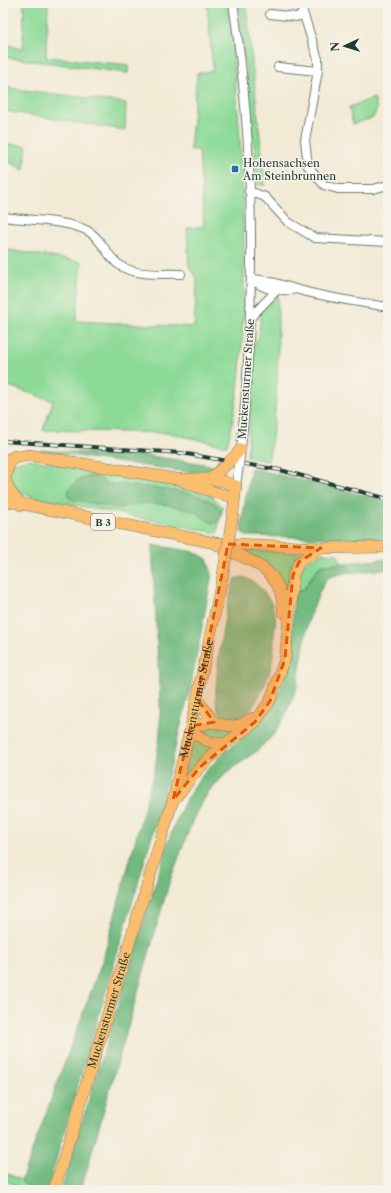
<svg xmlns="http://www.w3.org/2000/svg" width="391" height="1193" font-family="'Libre Caslon Text',serif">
  <rect width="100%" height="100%" fill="#f7f3e8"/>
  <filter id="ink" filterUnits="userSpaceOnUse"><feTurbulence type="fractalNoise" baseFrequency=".025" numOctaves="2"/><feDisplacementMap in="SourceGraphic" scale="8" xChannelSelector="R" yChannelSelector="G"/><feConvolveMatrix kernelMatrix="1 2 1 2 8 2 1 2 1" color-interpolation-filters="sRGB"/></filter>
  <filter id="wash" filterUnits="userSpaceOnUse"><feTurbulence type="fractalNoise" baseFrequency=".012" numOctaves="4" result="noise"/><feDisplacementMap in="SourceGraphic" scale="16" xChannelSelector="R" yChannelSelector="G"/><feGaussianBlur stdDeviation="0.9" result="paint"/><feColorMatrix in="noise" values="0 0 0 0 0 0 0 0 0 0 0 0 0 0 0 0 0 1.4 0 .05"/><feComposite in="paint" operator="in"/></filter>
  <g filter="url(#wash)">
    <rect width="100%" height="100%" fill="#f2ead5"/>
    <path fill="#8dda97" stroke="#568c66" d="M 24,3 L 48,3 L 46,57 L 129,65 L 128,73 L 3,57 L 3,43 L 23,50 Z
      M 207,3 L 227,3 C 238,88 243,171 244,257 C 244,320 243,385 227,446 L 169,433 L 43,430 L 53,401 L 3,384 L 3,249 L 82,262 L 76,321 L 194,327 L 197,278 L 189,266 L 187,228 L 204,226 L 199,150 L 190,150 L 197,73 L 213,71 Z
      M 239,3 L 246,3 L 265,185 L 258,185 Z
      M 8,88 L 126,103 L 125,130 L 4,111 Z
      M 374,98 L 377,109 L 373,118 L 353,124 L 349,107 Z
      M 3,143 L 27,146 L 24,170 L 9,162 L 3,161 Z
      M 278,294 C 278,350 279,406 268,461 L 247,457 L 254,344 L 259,337 L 261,312 Z
      M 30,459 L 188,488 L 213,497 L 223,507 L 217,533 L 30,496 L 13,490 L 7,470 L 12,463 Z
      M 238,550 L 304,553 L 287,586 L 284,586 C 275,565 258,558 238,550 Z
      M 321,553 L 337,554 L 342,563 C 316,566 317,568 303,590 L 294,592 L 302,565 Z
      M 217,727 L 241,728 L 224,740 L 205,735 L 199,730 Z
      M 193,737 L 217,747 L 182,783 Z
      M 3,1172 L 17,1178 L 32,1190 L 23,1190 L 3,1179 Z"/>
    <path fill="#72ba80" stroke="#487c5a" d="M 40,450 L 150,456 L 205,464 L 212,466 L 213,469 L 195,473 L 47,452 L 39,451 Z
      M 251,468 L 388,501 L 388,537 L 377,539 L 246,536 L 242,533 L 241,525 Z
      M 91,476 C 100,477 104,483 110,484 C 125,486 241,489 218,522 L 212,523 L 194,511 L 169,505 L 143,503 L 118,508 L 74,500 L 68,497 L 69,489 L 77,481 Z
      M 152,545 L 195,552 L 207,559 L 212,574 L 191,685 L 159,812 L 47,1190 L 32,1190 L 21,1181 L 103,959 L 155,768 L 160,734 L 160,702 Z
      M 388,559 L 388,569 L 343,573 L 327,578 L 319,593 L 308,622 L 297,687 L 285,716 L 275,733 L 258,750 L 228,772 L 209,791 L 194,817 L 169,883 L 81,1190 L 61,1190 L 167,846 C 176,818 188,791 208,769 C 233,742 266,724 281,688 C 294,659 292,624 294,592 L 303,590 L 318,568 L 323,565 Z
      M 243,577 C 259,582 271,598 275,614 C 276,620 275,626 274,632 C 274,642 274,653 272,662 C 269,678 255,712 239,718 C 229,721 220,717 217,707 C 212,686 226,600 235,579 Z"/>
  </g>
  <g filter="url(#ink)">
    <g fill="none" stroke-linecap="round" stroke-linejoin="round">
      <g stroke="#697a6c" stroke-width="10">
        <path id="minor" d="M 233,3 C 255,148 256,303 241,449
          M 300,3 L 318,59 L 318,71 L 305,140 L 308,166 L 324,185 L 338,189 L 373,189 L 388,185
          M 270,14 L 296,17 L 303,15
          M 278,67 L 318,71
          M 249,191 L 265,197 L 288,222 L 315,238 L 387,242
          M 3,217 C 26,220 68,220 88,231 C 99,237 104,249 112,258 C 127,278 159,273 181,274
          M 251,279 C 269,279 282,286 299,290 C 328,298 358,302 388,307
          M 251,279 C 266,290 273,291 292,290
          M 250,318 L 276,291
          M 236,486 L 239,465"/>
      </g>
      <g stroke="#697a6c" stroke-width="12">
        <g id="major">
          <path d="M 14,456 C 0,478 5,487 21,505"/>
          <path d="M 3,460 L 29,455 L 176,479 L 210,479 L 223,481 L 236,486 L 233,513"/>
          <path d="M 210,479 L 228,463"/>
          <path d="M 184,482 L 217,493 L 235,497"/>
          <path d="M 3,500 L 215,543 L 321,548 L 388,547"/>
          <path d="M 219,546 C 252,562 283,568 283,612"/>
          <path d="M 197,699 L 214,722"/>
          <path d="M 191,726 L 214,722 L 224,725 L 234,726 L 242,724 L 252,718"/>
          <path d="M 191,730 C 202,740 210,743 225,744"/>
          <path d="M 176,797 L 200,767 L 225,744 L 255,722 L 270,701 L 285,659 L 293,575 L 299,562 L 320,548"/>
          <path id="s1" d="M 54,1190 L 173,800 L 191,726 L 223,575"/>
        </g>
      </g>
      <use href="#minor" stroke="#fff" stroke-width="8"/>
      <use href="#major" stroke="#fbbe6e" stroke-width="11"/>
      <g stroke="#1f3d34" stroke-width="4">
        <path id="rail" d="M 3,441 L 181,453 L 280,470 L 388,499
          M 3,1186 L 11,1190"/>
      </g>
      <use href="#rail" stroke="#f7f3e8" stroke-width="2.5" stroke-dasharray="8" stroke-linecap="butt"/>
      <g stroke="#697a6c" stroke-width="10" stroke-linecap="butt">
        <path id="minor-bridge" d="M 239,465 L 241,449"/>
      </g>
      <g stroke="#697a6c" stroke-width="12" stroke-linecap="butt">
        <path id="major-bridge" d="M 228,463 L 241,449
          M 223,575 L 233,513"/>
      </g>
      <use href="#minor-bridge" stroke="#fff" stroke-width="8"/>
      <use href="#major-bridge" stroke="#fbbe6e" stroke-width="11"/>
    </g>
  </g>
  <path fill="#de580e" fill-opacity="0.2" stroke="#de580e" stroke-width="3" stroke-dasharray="8 5" stroke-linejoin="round" d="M 228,544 L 321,548 L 299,562 L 293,575 L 285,659 L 270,701 L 255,722 L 200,767 L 173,800 L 191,726 L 214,722 L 197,699 Z"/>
  <rect fill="#1f6fb2" stroke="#f7f3e8" stroke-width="1.5" x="231" y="165" width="8" height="8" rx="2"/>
  <g text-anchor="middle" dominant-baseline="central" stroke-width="3" stroke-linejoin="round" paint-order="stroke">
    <rect fill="#f7f3e8" stroke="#60746a" stroke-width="1" x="91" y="514" width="24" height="16" rx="3"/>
    <g font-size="10" font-weight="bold" fill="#1f3d34">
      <text x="103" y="522">B 3</text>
    </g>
    <g font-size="11" fill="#1f3d34" stroke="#f7f3e8" text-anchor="start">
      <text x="243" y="163">Hohensachsen<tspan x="243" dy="13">Am Steinbrunnen</tspan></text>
    </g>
    <g font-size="11" fill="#1f3d34" stroke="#f7f3e8">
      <text transform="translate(246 379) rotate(-86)">Muckensturmer Straße</text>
      <text stroke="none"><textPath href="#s1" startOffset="512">Muckensturmer Straße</textPath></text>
      <text stroke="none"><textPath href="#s1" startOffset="188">Muckensturmer Straße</textPath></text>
    </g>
  </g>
  <rect width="391" height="1193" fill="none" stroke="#f7f3e8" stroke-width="16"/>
  <g transform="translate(345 46) rotate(266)" stroke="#f7f3e8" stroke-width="3" paint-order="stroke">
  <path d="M0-3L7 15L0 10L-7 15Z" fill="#1f3d34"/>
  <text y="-6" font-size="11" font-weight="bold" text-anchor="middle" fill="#1f3d34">N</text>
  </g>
</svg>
